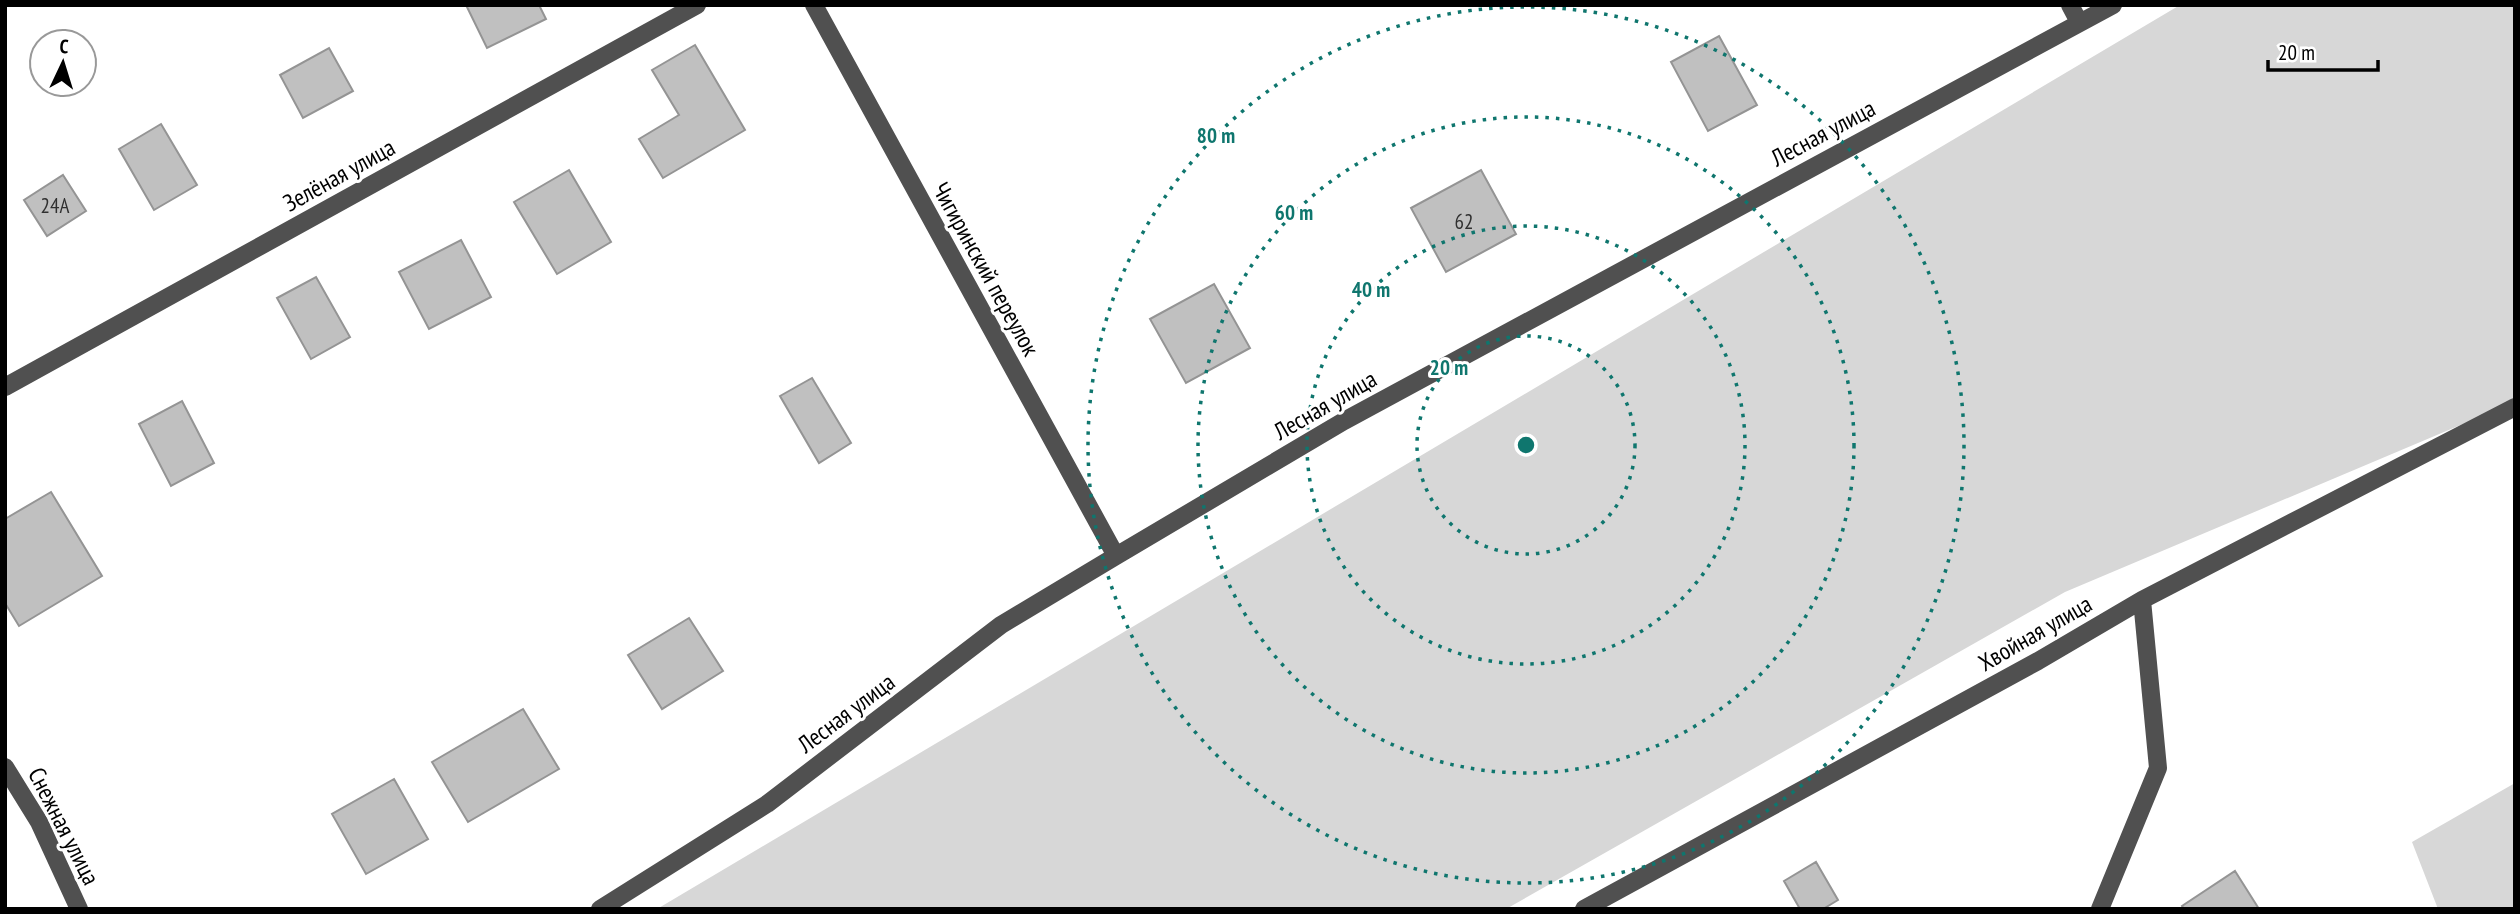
<svg xmlns="http://www.w3.org/2000/svg" width="2520" height="914" font-family="'PT Sans Narrow',sans-serif">
  <rect width="100%" height="100%" fill="#fff"/>
  <path fill="#d7d7d7" d="M 2180,5 L 2515,5 L 2515,402 L 2065,592 L 1506,909 L 657,909 Z
    M 2515,783 L 2515,909 L 2438,909 L 2412,842 Z"/>
  <path fill="#c0c0c0" stroke="#949494" stroke-width="2" d="M 466,5 L 539,5 L 546,19 L 487,48 Z
    M 1719,36 L 1757,105 L 1708,131 L 1671,62 Z
    M 695,45 L 745,130 L 663,178 L 639,139 L 679,115 L 652,70 Z
    M 329,48 L 353,91 L 303,118 L 280,75 Z
    M 161,124 L 197,185 L 154,210 L 119,149 Z
    M 569,170 L 611,242 L 557,274 L 514,202 Z
    M 1481,170 L 1516,234 L 1446,272 L 1411,208 Z
    M 63,175 L 86,211 L 47,236 L 24,200 Z
    M 461,240 L 491,297 L 429,329 L 399,272 Z
    M 316,277 L 350,337 L 311,359 L 277,298 Z
    M 1214,284 L 1250,348 L 1186,383 L 1150,319 Z
    M 812,378 L 851,443 L 819,463 L 780,396 Z
    M 182,401 L 214,463 L 171,486 L 139,424 Z
    M 51,492 L 102,576 L 19,626 L 5,603 L 5,519 Z
    M 689,618 L 723,671 L 662,709 L 628,655 Z
    M 523,709 L 559,769 L 468,822 L 432,762 Z
    M 394,779 L 428,839 L 366,874 L 332,814 Z
    M 1816,862 L 1838,900 L 1823,909 L 1800,909 L 1784,881 Z
    M 2235,871 L 2259,909 L 2184,909 L 2182,906 Z"/>
  <g fill="none" stroke-linecap="round" stroke-linejoin="round">
    <path stroke="#505050" stroke-width="18" d="M 814,5 L 1116,556
      M 2070,5 L 2079,22
      M 5,387 L 697,5
      M 5,767 L 39,822 L 79,909
      M 600,909 L 767,804 L 1001,625 L 1116,556 L 1344,421 L 2113,5
      M 1584,909 L 2038,661 L 2142,600 L 2515,407
      M 2100,909 L 2158,768 L 2142,600"/>
  </g>
  <g fill="none" stroke="#0f766e" stroke-width="3.5" stroke-dasharray="3.5 7">
    <circle cx="1526" cy="445" r="109"/>
    <circle cx="1526" cy="445" r="219"/>
    <circle cx="1526" cy="445" r="328"/>
    <circle cx="1526" cy="445" r="438"/>
  </g>
  <g text-anchor="middle" dominant-baseline="central" stroke-width="6" stroke-linejoin="round" paint-order="stroke">
    <g font-size="21" fill="#303030">
      <text x="55" y="205">24А</text>
      <text x="1464" y="221">62</text>
    </g>
    <g font-size="24" fill="#000" stroke="#fff">
      <text transform="translate(1823 133) rotate(-28)">Лесная улица</text>
      <text transform="translate(339 175) rotate(-29)">Зелёная улица</text>
      <text transform="translate(986 269) rotate(61)">Чигиринский переулок</text>
      <text transform="translate(1325 405) rotate(-30)">Лесная улица</text>
      <text transform="translate(2035 633) rotate(-30)">Хвойная улица</text>
      <text transform="translate(846 713) rotate(-37)">Лесная улица</text>
      <text transform="translate(64 826) rotate(63)">Снежная улица</text>
    </g>
  </g>
  <circle cx="1526" cy="445" r="10" fill="#0f766e" stroke="#fff" stroke-width="3.5"/>
  <g font-size="21" text-anchor="middle" font-weight="bold" fill="#0f766e" stroke="#fff" stroke-width="6" stroke-linejoin="round" paint-order="stroke">
    <text x="1216" y="143">80 m</text>
    <text x="1294" y="220">60 m</text>
    <text x="1371" y="297">40 m</text>
    <text x="1449" y="375">20 m</text>
  </g>
  <rect width="2520" height="914" fill="none" stroke="#000000" stroke-width="14"/>
  <g transform="translate(63 63) rotate(4)"><circle r="33" fill="#ffffff" stroke="#999999" stroke-width="2"/>
  <path d="M0-5L12 26L0 18L-12 26Z" fill="#000000"/>
  <text y="-10" font-size="19" font-weight="bold" text-anchor="middle" fill="#000000">С</text>
  </g>
  <path d="M2268 60v10h110v-10" fill="none" stroke="#000000" stroke-width="3.5"/>
  <text x="2278" y="60" font-size="21" fill="#000000" stroke="#ffffff" stroke-width="5" paint-order="stroke">20 m</text>
</svg>
